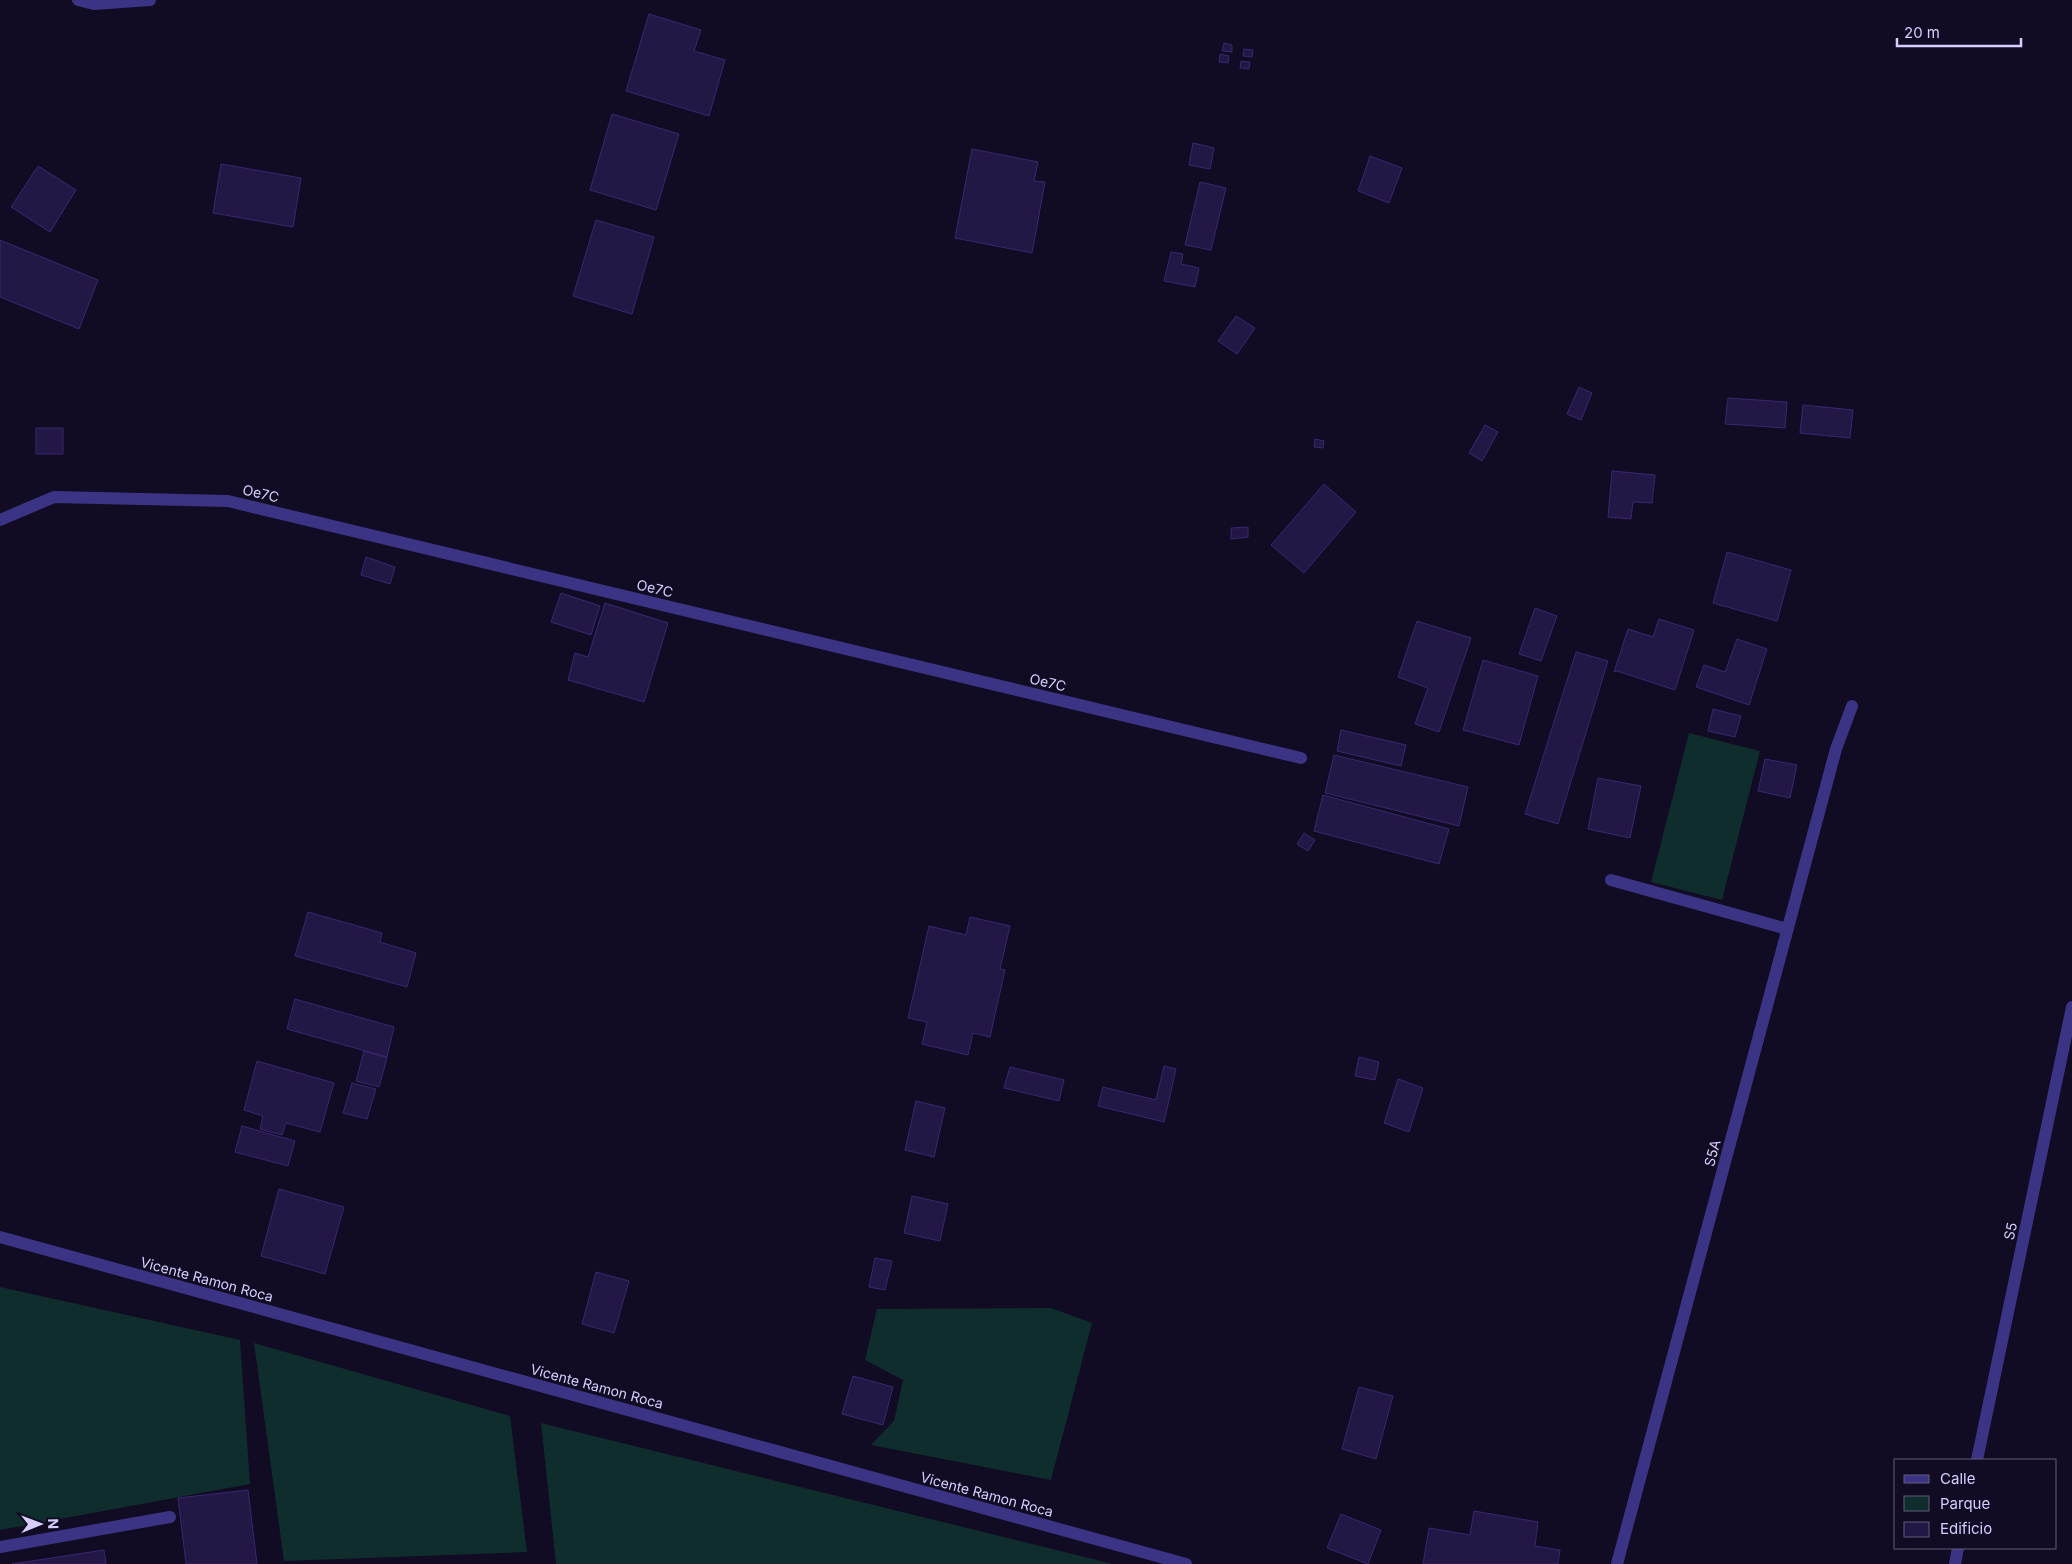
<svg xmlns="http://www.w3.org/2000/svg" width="2072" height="1564" font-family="Inter,sans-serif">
  <rect width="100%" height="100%" fill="#110c23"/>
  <path fill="#0f2d2d" d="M 1689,733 L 1760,751 L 1722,900 L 1651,882 Z
    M 0,1287 L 240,1340 L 250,1484 L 0,1530 Z
    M 1051,1308 L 1092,1323 L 1051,1480 L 871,1445 L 894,1421 L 903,1380 L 865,1360 L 877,1309 Z
    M 254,1343 L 510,1416 L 527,1552 L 284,1561 Z
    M 541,1423 L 1113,1564 L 556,1564 Z"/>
  <path fill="#231745" stroke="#3a2773" d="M 649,14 L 701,30 L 694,51 L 725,60 L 709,116 L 626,91 Z
    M 1224,43 L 1232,45 L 1232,52 L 1222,51 Z
    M 1244,49 L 1253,50 L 1252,57 L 1243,56 Z
    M 1220,54 L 1229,56 L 1228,63 L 1219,62 Z
    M 1241,61 L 1250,62 L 1249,69 L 1240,68 Z
    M 612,114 L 679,134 L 656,210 L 590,190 Z
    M 1193,143 L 1214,148 L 1210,169 L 1189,165 Z
    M 972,149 L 1038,162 L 1034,181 L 1045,182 L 1032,253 L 955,238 Z
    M 1370,156 L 1402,168 L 1389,203 L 1358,191 Z
    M 221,164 L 301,178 L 293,227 L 213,213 Z
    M 38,166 L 76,190 L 50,232 L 11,207 Z
    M 1200,182 L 1226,188 L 1211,250 L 1185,245 Z
    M 596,220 L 654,237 L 632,314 L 573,296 Z
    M 0,240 L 98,280 L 79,329 L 0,297 Z
    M 1171,252 L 1183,254 L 1181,264 L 1199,268 L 1195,287 L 1164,281 Z
    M 1236,316 L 1255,328 L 1237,354 L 1218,341 Z
    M 1579,387 L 1592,393 L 1581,420 L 1567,414 Z
    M 1728,398 L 1787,402 L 1785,428 L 1725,424 Z
    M 1803,405 L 1853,410 L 1850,438 L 1800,433 Z
    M 1485,425 L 1498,432 L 1482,461 L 1469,453 Z
    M 36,428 L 63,428 L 63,454 L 36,454 Z
    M 1315,439 L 1324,441 L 1323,448 L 1314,447 Z
    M 1612,471 L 1655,475 L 1652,503 L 1633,502 L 1631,519 L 1608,517 Z
    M 1324,484 L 1356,512 L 1304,573 L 1271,545 Z
    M 1248,527 L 1248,537 L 1231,539 L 1231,528 Z
    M 1727,552 L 1791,570 L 1777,621 L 1713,603 Z
    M 366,557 L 395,567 L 390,584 L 361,575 Z
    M 561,593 L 600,606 L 591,635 L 551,622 Z
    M 605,603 L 668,623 L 644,702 L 568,680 L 575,653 L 588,657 Z
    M 1535,608 L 1557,616 L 1541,661 L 1519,654 Z
    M 1659,619 L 1694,630 L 1675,690 L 1617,671 L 1614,672 L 1628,629 L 1653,637 Z
    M 1417,621 L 1471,638 L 1439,732 L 1415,724 L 1428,688 L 1398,677 Z
    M 1737,639 L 1767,649 L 1749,705 L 1696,687 L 1704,665 L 1725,672 Z
    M 1576,652 L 1608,661 L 1558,824 L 1525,814 Z
    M 1483,660 L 1538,676 L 1519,745 L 1463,730 Z
    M 1713,709 L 1741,716 L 1735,737 L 1708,731 Z
    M 1341,730 L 1406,745 L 1401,766 L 1337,751 Z
    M 1334,755 L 1468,787 L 1459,826 L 1325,793 Z
    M 1765,759 L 1797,765 L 1790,798 L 1758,791 Z
    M 1598,778 L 1641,786 L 1630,838 L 1588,829 Z
    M 1323,795 L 1449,829 L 1439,864 L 1314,831 Z
    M 1304,833 L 1315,840 L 1308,851 L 1297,844 Z
    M 308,912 L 382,933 L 380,942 L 416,953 L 407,987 L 295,956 Z
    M 970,917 L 1010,926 L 1000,969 L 1005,970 L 990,1037 L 973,1033 L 968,1055 L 922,1044 L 927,1022 L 908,1018 L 929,926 L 966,935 Z
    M 295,999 L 394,1027 L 387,1057 L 287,1029 Z
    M 364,1051 L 387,1058 L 379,1087 L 356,1081 Z
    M 1359,1057 L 1379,1062 L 1375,1080 L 1355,1076 Z
    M 257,1061 L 334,1083 L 320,1132 L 286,1123 L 282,1135 L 260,1129 L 263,1116 L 244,1110 Z
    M 1164,1066 L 1176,1069 L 1164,1122 L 1098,1106 L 1103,1087 L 1156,1100 Z
    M 1010,1067 L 1064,1080 L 1059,1101 L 1004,1088 Z
    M 1398,1079 L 1423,1088 L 1409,1132 L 1384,1123 Z
    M 352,1083 L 376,1089 L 367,1119 L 343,1113 Z
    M 916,1101 L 945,1108 L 934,1157 L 905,1150 Z
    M 242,1126 L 295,1141 L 288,1166 L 235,1152 Z
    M 279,1189 L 344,1207 L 325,1274 L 261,1256 Z
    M 912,1196 L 948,1204 L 940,1241 L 904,1233 Z
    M 875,1258 L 892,1261 L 885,1290 L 869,1287 Z
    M 596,1272 L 629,1281 L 614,1333 L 582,1324 Z
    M 853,1376 L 893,1387 L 883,1425 L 842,1414 Z
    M 1359,1387 L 1393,1396 L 1376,1459 L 1342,1449 Z
    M 248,1490 L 257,1564 L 186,1564 L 178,1498 Z
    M 1474,1511 L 1538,1522 L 1535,1546 L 1560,1550 L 1558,1564 L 1423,1564 L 1429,1528 L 1470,1535 Z
    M 1341,1514 L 1381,1530 L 1368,1564 L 1327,1548 Z
    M 104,1550 L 106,1564 L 12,1564 Z"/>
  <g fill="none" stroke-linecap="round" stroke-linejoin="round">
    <path stroke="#3b3485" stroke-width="12" d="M 78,0 L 94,4 L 150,0
      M 0,520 L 54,497 L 228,501 L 1301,758
      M 1611,880 L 1787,929
      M 0,1237 L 1186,1564
      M 1977,1460 L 2072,1007
      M 0,1547 L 170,1517
      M 1617,1564 L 1836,749 L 1852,706
      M 1955,1564 L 1958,1548"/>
  </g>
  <g text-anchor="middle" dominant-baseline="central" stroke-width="4.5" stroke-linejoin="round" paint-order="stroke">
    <g font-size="14" fill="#d6ceff" stroke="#110c23">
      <text transform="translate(261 493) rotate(13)">Oe7C</text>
      <text transform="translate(655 588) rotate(13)">Oe7C</text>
      <text transform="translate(1048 682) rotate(13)">Oe7C</text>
      <text transform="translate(1712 1153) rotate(-75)">S5A</text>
      <text transform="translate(2010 1231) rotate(-78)">S5</text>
      <text transform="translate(207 1279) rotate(15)">Vicente Ramon Roca</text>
      <text transform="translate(597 1386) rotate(15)">Vicente Ramon Roca</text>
      <text transform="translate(987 1494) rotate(15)">Vicente Ramon Roca</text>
    </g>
  </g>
  <rect x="1894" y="1459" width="162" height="90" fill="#110c23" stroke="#605a7b"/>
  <rect x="1904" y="1475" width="25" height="8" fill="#3b3485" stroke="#605a7b"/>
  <text x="1940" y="1484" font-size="15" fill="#d6ceff">Calle</text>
  <rect x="1904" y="1496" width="25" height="15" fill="#0f2d2d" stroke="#605a7b"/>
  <text x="1940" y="1509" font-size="15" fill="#d6ceff">Parque</text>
  <rect x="1904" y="1522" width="25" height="15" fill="#231745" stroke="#605a7b"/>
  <text x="1940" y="1534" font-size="15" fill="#d6ceff">Edificio</text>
  <g transform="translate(40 1524) rotate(89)" stroke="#110c23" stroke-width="4" paint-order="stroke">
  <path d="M0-4L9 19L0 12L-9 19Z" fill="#d6ceff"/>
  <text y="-8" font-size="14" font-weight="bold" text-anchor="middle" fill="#d6ceff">N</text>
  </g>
  <path d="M1897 38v8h124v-8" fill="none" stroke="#d6ceff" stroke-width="2.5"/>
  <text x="1904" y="38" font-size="15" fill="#d6ceff" stroke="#110c23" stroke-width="4" paint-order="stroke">20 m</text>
</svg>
